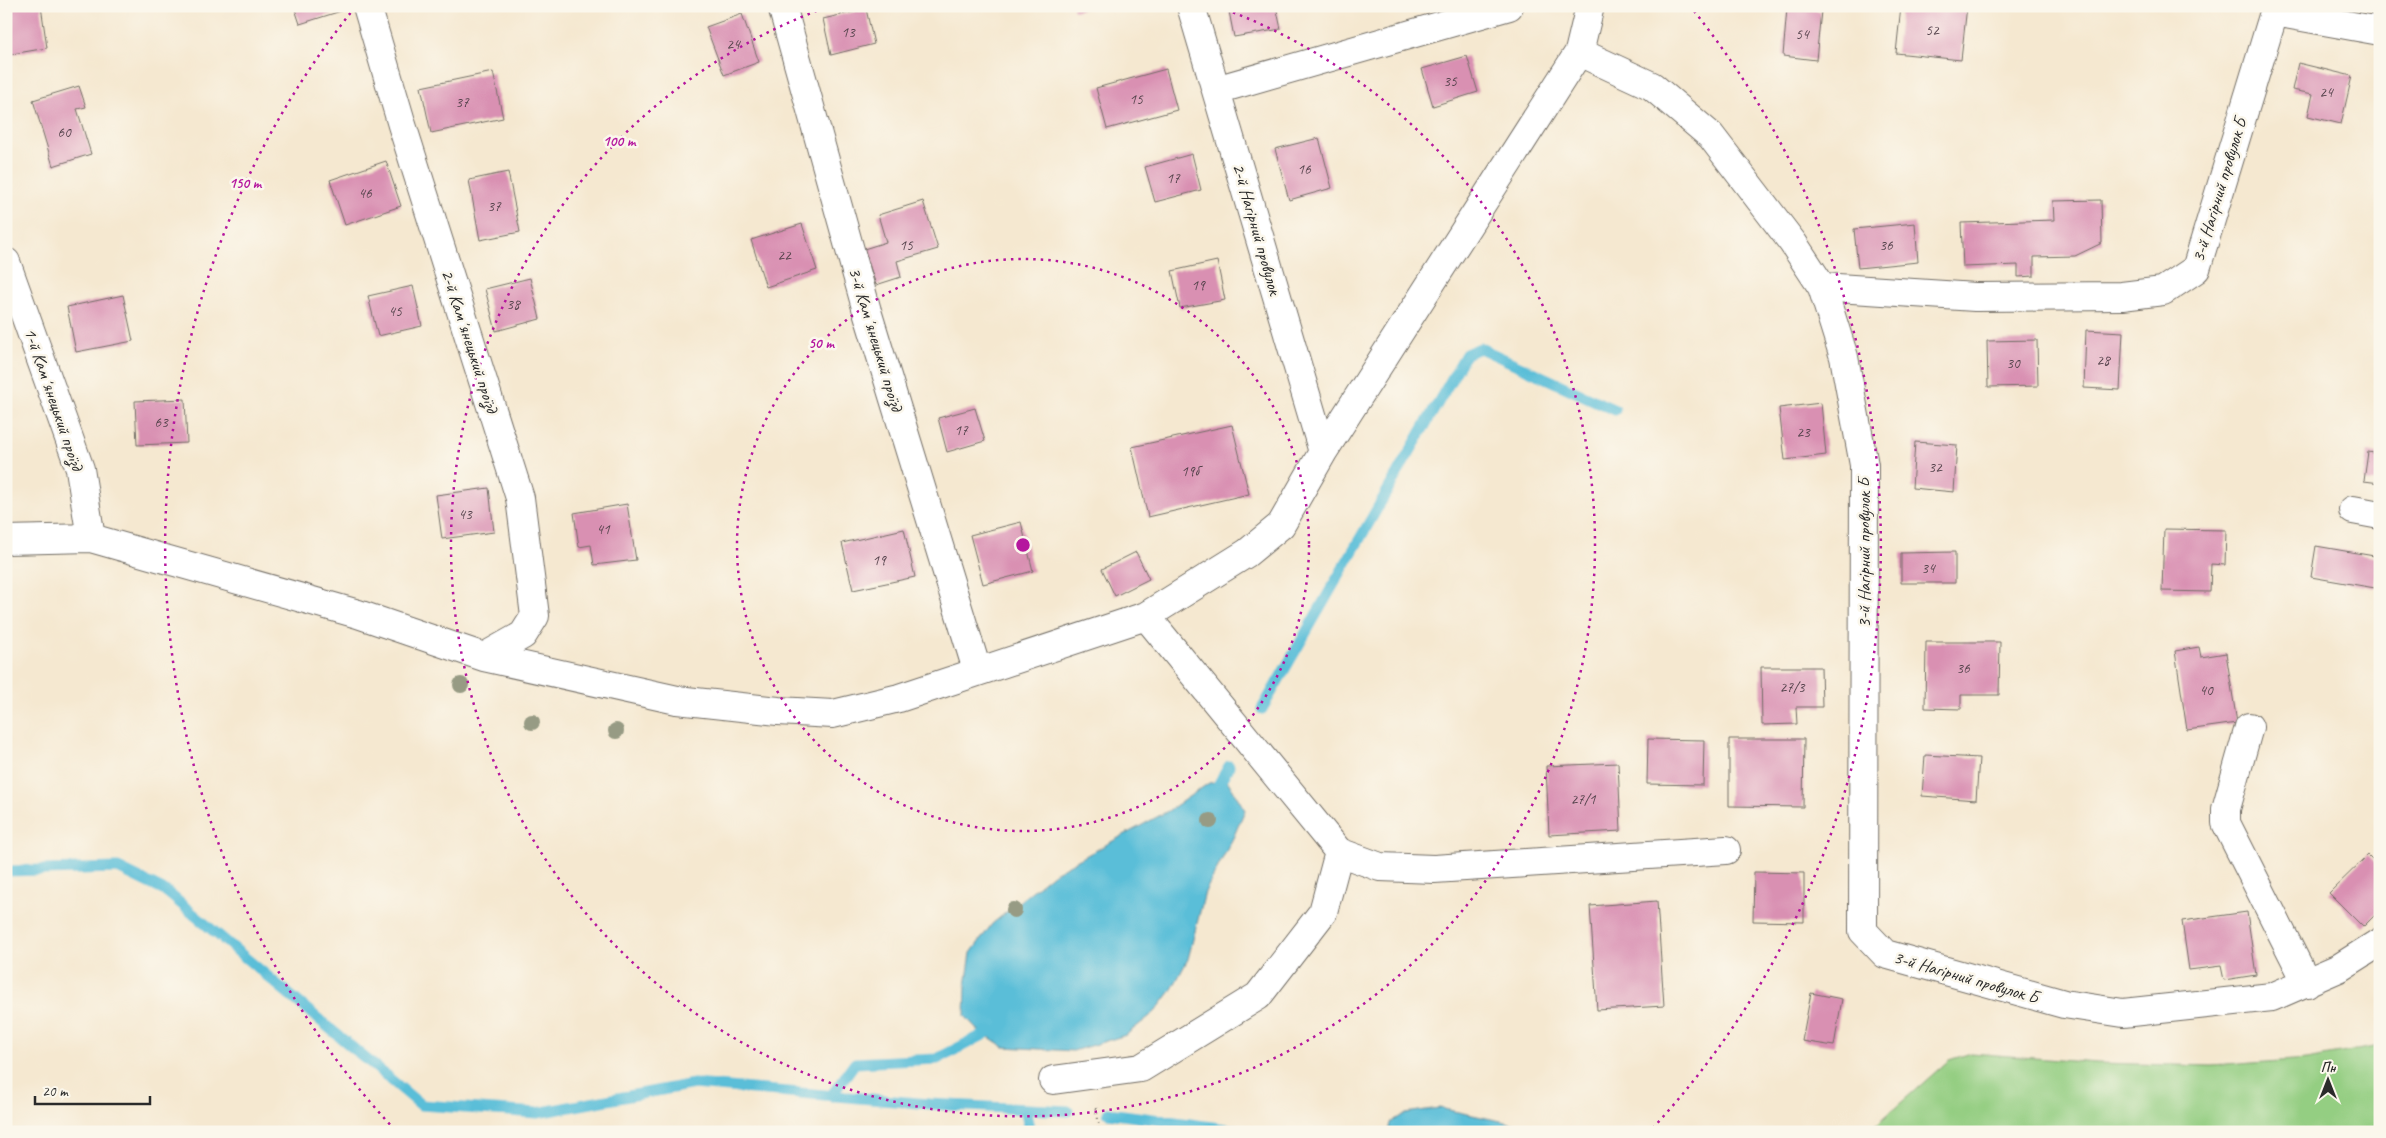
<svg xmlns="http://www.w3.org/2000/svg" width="2386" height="1138" font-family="Caveat,sans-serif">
  <rect width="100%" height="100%" fill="#fbf7ec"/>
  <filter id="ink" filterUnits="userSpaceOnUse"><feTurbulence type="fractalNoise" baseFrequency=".02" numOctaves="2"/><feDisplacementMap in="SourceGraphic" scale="10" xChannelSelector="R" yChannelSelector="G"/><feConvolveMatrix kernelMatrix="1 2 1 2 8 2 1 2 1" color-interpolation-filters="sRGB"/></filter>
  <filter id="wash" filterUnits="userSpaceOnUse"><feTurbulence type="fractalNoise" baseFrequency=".0096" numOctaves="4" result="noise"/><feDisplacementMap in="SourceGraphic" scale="20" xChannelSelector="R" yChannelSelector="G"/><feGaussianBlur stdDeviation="1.12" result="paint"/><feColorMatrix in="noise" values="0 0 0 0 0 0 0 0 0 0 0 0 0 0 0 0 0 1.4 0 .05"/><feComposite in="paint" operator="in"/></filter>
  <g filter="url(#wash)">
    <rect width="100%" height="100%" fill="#f5e8d0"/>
    <path fill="#94ce82" stroke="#607c56" d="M 2380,1046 L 2380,1132 L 1868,1132 L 1949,1060 L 1971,1053 L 2097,1063 L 2212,1066 L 2307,1059 Z"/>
    <path fill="#5abed8" stroke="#427482" d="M 1227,780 L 1245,810 L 1233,838 L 1205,892 L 1188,959 L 1171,991 L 1155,1012 L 1126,1035 L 1073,1051 L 1004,1047 L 977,1029 L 965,1016 L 966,986 L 971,953 L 992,924 L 1054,873 L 1168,811 L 1209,783 Z
      M 1439,1108 L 1553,1132 L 1388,1132 L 1390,1123 L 1406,1113 Z"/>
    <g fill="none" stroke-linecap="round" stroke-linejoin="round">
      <path stroke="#5abed8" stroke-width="11" d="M 1262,709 L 1466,354 L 1480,348 L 1615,410
        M 1213,794 L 1229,766
        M 6,871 L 118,868 L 167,892 L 421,1105 L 537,1113 L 694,1084 L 929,1104 L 1068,1111
        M 831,1096 L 855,1063 L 937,1059 L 985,1034 L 997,1023
        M 1025,1109 L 1030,1132
        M 1108,1113 L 1249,1132"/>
    </g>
    <g id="blocks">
      <path fill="#d990b2" d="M 6,6 L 41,6 L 47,48 L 6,55 Z
        M 294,6 L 339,6 L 341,11 L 300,24 Z
        M 1073,6 L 1093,6 L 1093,7 L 1074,11 Z
        M 1228,6 L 1276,6 L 1281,29 L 1234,37 Z
        M 1901,6 L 1967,6 L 1961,60 L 1896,53 Z
        M 1787,8 L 1821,11 L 1816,60 L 1783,56 Z
        M 866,9 L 874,44 L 831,55 L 823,19 Z
        M 742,14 L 759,62 L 724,75 L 706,27 Z
        M 1467,56 L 1478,92 L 1433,106 L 1422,69 Z
        M 2298,63 L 2352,76 L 2341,124 L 2308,116 L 2313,94 L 2292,90 Z
        M 1166,69 L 1177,110 L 1107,129 L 1096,88 Z
        M 493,72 L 503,118 L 431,133 L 421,87 Z
        M 79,86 L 86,107 L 77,109 L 91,154 L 53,166 L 33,100 Z
        M 1319,138 L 1332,188 L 1289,200 L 1275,149 Z
        M 1192,154 L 1201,190 L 1155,202 L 1145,167 Z
        M 386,161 L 401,206 L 345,225 L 330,180 Z
        M 508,172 L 520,232 L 480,240 L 469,180 Z
        M 2101,200 L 2102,243 L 2075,256 L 2034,257 L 2034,276 L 2018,277 L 2018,265 L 1963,267 L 1961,223 L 2054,220 L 2053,201 Z
        M 923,201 L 938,249 L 897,261 L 901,277 L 876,285 L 864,249 L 886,242 L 878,215 Z
        M 1915,223 L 1918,262 L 1858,268 L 1854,229 Z
        M 802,224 L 817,270 L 766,287 L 751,240 Z
        M 1217,261 L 1225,300 L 1180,308 L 1172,271 Z
        M 530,278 L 540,319 L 496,331 L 485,289 Z
        M 413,286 L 422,326 L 378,336 L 368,296 Z
        M 123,295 L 133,341 L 76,352 L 67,307 Z
        M 2086,330 L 2123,332 L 2120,390 L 2084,388 Z
        M 2037,340 L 2038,386 L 1988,387 L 1987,341 Z
        M 185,399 L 187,443 L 137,445 L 135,401 Z
        M 1821,403 L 1826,455 L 1785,460 L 1779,408 Z
        M 975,408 L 985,441 L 947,452 L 938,418 Z
        M 1232,425 L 1249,494 L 1148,517 L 1132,447 Z
        M 1915,442 L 1957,445 L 1954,492 L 1912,488 Z
        M 2368,452 L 2380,454 L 2380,483 L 2364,481 Z
        M 489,488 L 494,532 L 442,539 L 436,495 Z
        M 627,504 L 636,560 L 594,565 L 591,545 L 579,547 L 574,513 Z
        M 1021,522 L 1033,571 L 983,584 L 970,535 Z
        M 904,529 L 915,577 L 853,590 L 842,543 Z
        M 2164,529 L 2226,530 L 2225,565 L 2211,564 L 2210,592 L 2162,591 Z
        M 2316,546 L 2380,557 L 2375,588 L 2311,577 Z
        M 1136,552 L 1149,579 L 1115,596 L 1102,569 Z
        M 1955,552 L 1955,583 L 1901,583 L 1901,553 Z
        M 1926,642 L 2000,642 L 1999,695 L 1961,695 L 1961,709 L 1925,708 Z
        M 2199,647 L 2201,657 L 2226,653 L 2237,723 L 2187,730 L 2175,651 Z
        M 1761,667 L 1821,667 L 1822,707 L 1796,707 L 1797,724 L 1762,725 Z
        M 1648,739 L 1704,740 L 1703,785 L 1647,784 Z
        M 1729,739 L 1804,739 L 1803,807 L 1729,806 Z
        M 1925,755 L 1979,758 L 1976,800 L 1922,796 Z
        M 1618,763 L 1621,831 L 1549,835 L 1546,766 Z
        M 2368,855 L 2380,867 L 2380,910 L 2363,927 L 2329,893 Z
        M 1754,872 L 1804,873 L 1804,922 L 1753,921 Z
        M 1657,901 L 1664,1006 L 1597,1010 L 1590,906 Z
        M 2247,912 L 2256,975 L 2224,980 L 2221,966 L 2189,970 L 2182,921 Z
        M 1811,993 L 1842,999 L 1834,1046 L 1802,1041 Z"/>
    </g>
  </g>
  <g filter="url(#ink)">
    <use href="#blocks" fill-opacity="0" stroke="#726d65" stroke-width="1"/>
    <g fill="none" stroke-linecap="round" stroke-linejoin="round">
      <g stroke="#726d65" stroke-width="30">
        <path id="minor" d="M 367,6 L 402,125 L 520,498 L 535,616 L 523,635 L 484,657
          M 782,6 L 867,311 L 977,670
          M 1191,6 L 1323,452
          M 2275,12 L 2380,31
          M 1579,52 L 1590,6
          M 1216,90 L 1509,6
          M 6,262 L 80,469 L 91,538
          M 1822,287 L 1975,297 L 2122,296 L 2163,291 L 2196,269 L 2276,6
          M 2353,510 L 2380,515
          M 6,540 L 91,538 L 358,614 L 484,657 L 677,700 L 778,711 L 833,714 L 899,698 L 1146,616 L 1247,553 L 1281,525 L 1323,452 L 1579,52 L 1652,86 L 1711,136 L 1793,243 L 1822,287 L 1844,357 L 1864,465 L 1863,931 L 1885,954 L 2064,1004 L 2123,1013 L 2272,997 L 2339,968 L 2380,942
          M 1146,616 L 1339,852 L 1380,867 L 1434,869 L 1726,850
          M 2249,727 L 2226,809 L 2226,823 L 2307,983
          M 1053,1080 L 1141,1068 L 1258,996 L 1323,912 L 1339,852"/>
      </g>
      <path stroke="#726d65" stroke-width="3" stroke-dasharray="1 4" stroke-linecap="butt" d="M 1096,1108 L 1099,1132"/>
      <use href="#minor" stroke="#fff" stroke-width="28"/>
    </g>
    <g fill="#979b84">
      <circle cx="461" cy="685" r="8"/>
      <circle cx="532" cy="722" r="8"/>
      <circle cx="616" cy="731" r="8"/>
      <circle cx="1210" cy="821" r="8"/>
      <circle cx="1014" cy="910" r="8"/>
    </g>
  </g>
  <g fill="none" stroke="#b5179e" stroke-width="2.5" stroke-dasharray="2.5 5">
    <circle cx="1023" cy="545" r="286"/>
    <path d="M1219 7A572 572 0 1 1 827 7"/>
    <path d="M395 1130A858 858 0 0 1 352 11M1694 11A858 858 0 0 1 1651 1130"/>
  </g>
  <g text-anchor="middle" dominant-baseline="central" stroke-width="5" stroke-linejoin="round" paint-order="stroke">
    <g font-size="15" fill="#56444d">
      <text x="1932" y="30">52</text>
      <text x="848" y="32">13</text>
      <text x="1802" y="34">54</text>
      <text x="733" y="44">24</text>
      <text x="1450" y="81">35</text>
      <text x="2326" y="92">24</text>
      <text x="1136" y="99">15</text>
      <text x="462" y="102">37</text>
      <text x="64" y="132">60</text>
      <text x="1304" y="169">16</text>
      <text x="1173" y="178">17</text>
      <text x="365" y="193">46</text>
      <text x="494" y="206">37</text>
      <text x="906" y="245">15</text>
      <text x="1886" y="245">36</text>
      <text x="784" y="255">22</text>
      <text x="1198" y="285">19</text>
      <text x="513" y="304">38</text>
      <text x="395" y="311">45</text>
      <text x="2103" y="360">28</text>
      <text x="2013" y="363">30</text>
      <text x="161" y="422">63</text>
      <text x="961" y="430">17</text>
      <text x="1803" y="432">23</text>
      <text x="1935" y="467">32</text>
      <text x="1190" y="471">19б</text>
      <text x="465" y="514">43</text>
      <text x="603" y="529">41</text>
      <text x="879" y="560">19</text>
      <text x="1928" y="568">34</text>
      <text x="1963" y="668">36</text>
      <text x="1792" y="687">27/3</text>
      <text x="2206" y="690">40</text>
      <text x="1583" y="799">27/1</text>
    </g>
    <g font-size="18" fill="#2b2b2b" stroke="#fbf7ec">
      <text transform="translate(2219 190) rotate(-73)">3-й Нагірний провулок Б</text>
      <text transform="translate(1257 229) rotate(74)">2-й Нагірний провулок</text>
      <text transform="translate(876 339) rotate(73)">3-й Камʼянецький проїзд</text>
      <text transform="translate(470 341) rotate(72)">2-й Камʼянецький проїзд</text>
      <text transform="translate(54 399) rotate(71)">1-й Камʼянецький проїзд</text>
      <text transform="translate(1864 553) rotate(-90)">3-й Нагірний провулок Б</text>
      <text transform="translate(1966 977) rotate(16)">3-й Нагірний провулок Б</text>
    </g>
  </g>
  <circle cx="1023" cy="545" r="8" fill="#b5179e" stroke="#fbf7ec" stroke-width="2.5"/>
  <g font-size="15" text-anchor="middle" font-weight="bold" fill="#b5179e" stroke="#fbf7ec" stroke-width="5" stroke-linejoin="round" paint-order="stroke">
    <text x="619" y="146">100 m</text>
    <text x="245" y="188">150 m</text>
    <text x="821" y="348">50 m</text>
  </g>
  <rect width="2386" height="1138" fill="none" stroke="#fbf7ec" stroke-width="25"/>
  <g transform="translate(2328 1080)" stroke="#fbf7ec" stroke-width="4" paint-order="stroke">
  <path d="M0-4L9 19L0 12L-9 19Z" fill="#2b2b2b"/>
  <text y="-8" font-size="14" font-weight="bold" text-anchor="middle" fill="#2b2b2b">Пн</text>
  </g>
  <path d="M35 1096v8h115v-8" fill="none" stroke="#2b2b2b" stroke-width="2.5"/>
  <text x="42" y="1096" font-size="15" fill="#2b2b2b" stroke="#fbf7ec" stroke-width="4" paint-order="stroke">20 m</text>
</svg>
